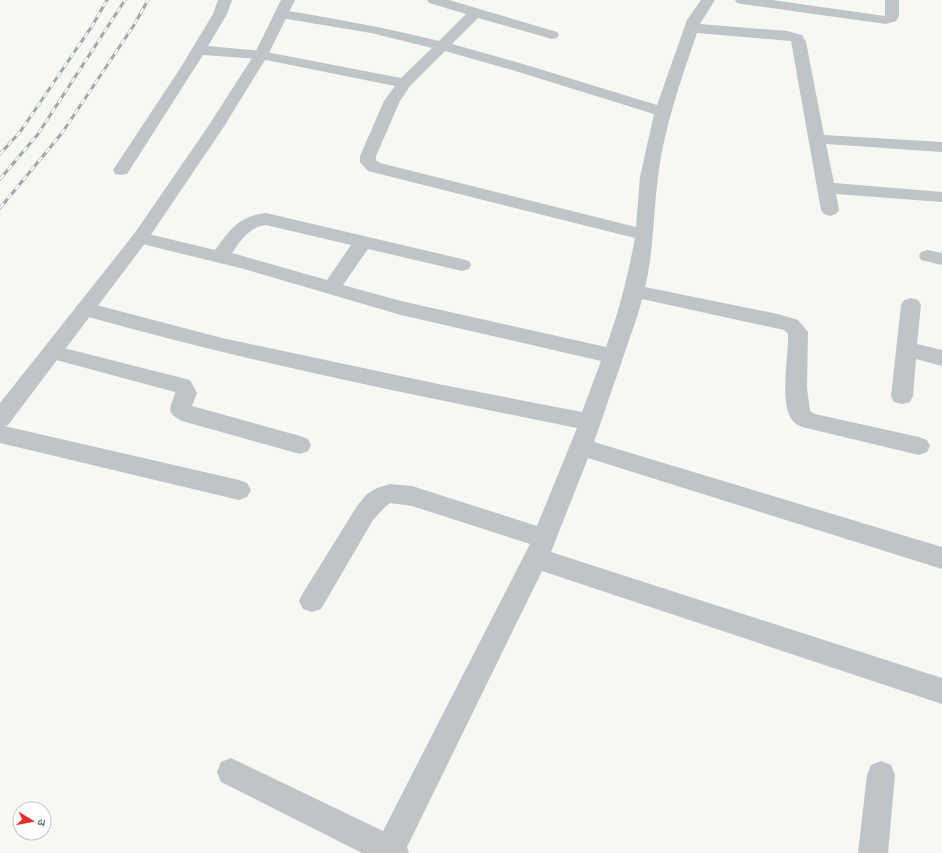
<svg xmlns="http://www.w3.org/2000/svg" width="942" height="853" font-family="'Fira Sans','Noto Sans Devanagari',sans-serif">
  <rect width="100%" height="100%" fill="#f7f7f4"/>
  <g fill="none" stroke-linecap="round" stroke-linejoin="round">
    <path fill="#bec4c7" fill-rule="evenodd" d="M 218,0 L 232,0 L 227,14 L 208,46 L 261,51 L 401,78 L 432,48 L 371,33 L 281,18 L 276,17 L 274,14 L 276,11 L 281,10 C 334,18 386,28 439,41 L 466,14 L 429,3 L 427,0 L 449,0 L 557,32 L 559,35 L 557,38 L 552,39 L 478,18 L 452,44 L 523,64 L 657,105 L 687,20 L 701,0 L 715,0 L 700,24 L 787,31 L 802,35 L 806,42 L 824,135 L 942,142 L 942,152 L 826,144 L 834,183 L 942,192 L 942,202 L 836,194 L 839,210 L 836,214 L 830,216 L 824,214 L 821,210 L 791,41 L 697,33 C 681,80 664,127 658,177 C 653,214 654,250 645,287 L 778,314 L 798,320 L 808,332 L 807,388 L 810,411 L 815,414 L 919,437 L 927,440 L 930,446 L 927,452 L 919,455 L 802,427 C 800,426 796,424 794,422 C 778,407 789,356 788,334 L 784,330 L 642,299 L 638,314 L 594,442 L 942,547 L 942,569 L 588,458 L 551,552 L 942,678 L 942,704 L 542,571 L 407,847 L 409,853 L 362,853 L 221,782 L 217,772 L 221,762 L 231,758 L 383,831 L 530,544 L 412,506 L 390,503 L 384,508 L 373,520 L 321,609 L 312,612 L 303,609 L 299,601 L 303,593 L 357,506 L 367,494 L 377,488 L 390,484 L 412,486 L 537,526 L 577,428 C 410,394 242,361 78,314 L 75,309 L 78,304 L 85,302 L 222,338 L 443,385 L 582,412 L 601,361 L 401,315 L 244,269 L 134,242 L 131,238 L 134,234 L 140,232 L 215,250 C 230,230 239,216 266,213 L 462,259 L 469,261 L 471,265 L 469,269 L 462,271 L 368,249 L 343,285 L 401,301 L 606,347 C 619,311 628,276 635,238 L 368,171 L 360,162 L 360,156 L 384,101 L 395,86 L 261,59 L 203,55 L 127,174 L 121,175 L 115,174 L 113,170 L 181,67 L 213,14 ZM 445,51 L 512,70 L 654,114 L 640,177 L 636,227 L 380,163 L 376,160 L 376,156 L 400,101 L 410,86 ZM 266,225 L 351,245 L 327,280 L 232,253 C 240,241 250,226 266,225 Z
      M 735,0 L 772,0 L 885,16 L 885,0 L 899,0 L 899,16 L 896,21 L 886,24 L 742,4 L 737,3 Z
      M 928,250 L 942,253 L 942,265 L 921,260 L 919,256 L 921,252 Z
      M 911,298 L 918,300 L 921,305 L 917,344 L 942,350 L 942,366 L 916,359 L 913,396 L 910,402 L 902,404 L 894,402 L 891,396 L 901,305 L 904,300 Z
      M 52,345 L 190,380 L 197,393 L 192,406 L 300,436 L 308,439 L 311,445 L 308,451 L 300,454 L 182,421 C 162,411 173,406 175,392 L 45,357 L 42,352 L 45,347 Z
      M 0,425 L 239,480 L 247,483 L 251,490 L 247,497 L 239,500 L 0,443 Z
      M 881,761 L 891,765 L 895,775 L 888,853 L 858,853 L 867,775 L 871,765 Z"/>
    <path fill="#bec4c7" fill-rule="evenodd" d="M 281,0 L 295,0 L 268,55 L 223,128 L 146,242 L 8,425 L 0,427 L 0,403 L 134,234 L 207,128 L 254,55 Z"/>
    <g stroke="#9da8ab" stroke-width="3">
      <path id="rail" d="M 0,154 L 20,132 L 92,26 L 107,0
        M 0,179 L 38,134 L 125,0
        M 0,208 L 62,133 L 134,25 L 148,0"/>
    </g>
    <use href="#rail" stroke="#fff" stroke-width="2" stroke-dasharray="6" stroke-linecap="butt"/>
  </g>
  <g transform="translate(32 821) rotate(100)"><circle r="19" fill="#ffffff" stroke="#c0c9cc"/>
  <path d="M0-3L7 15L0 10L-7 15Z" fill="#e43127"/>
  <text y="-6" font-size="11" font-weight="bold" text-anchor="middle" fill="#62787f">उ</text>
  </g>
</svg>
